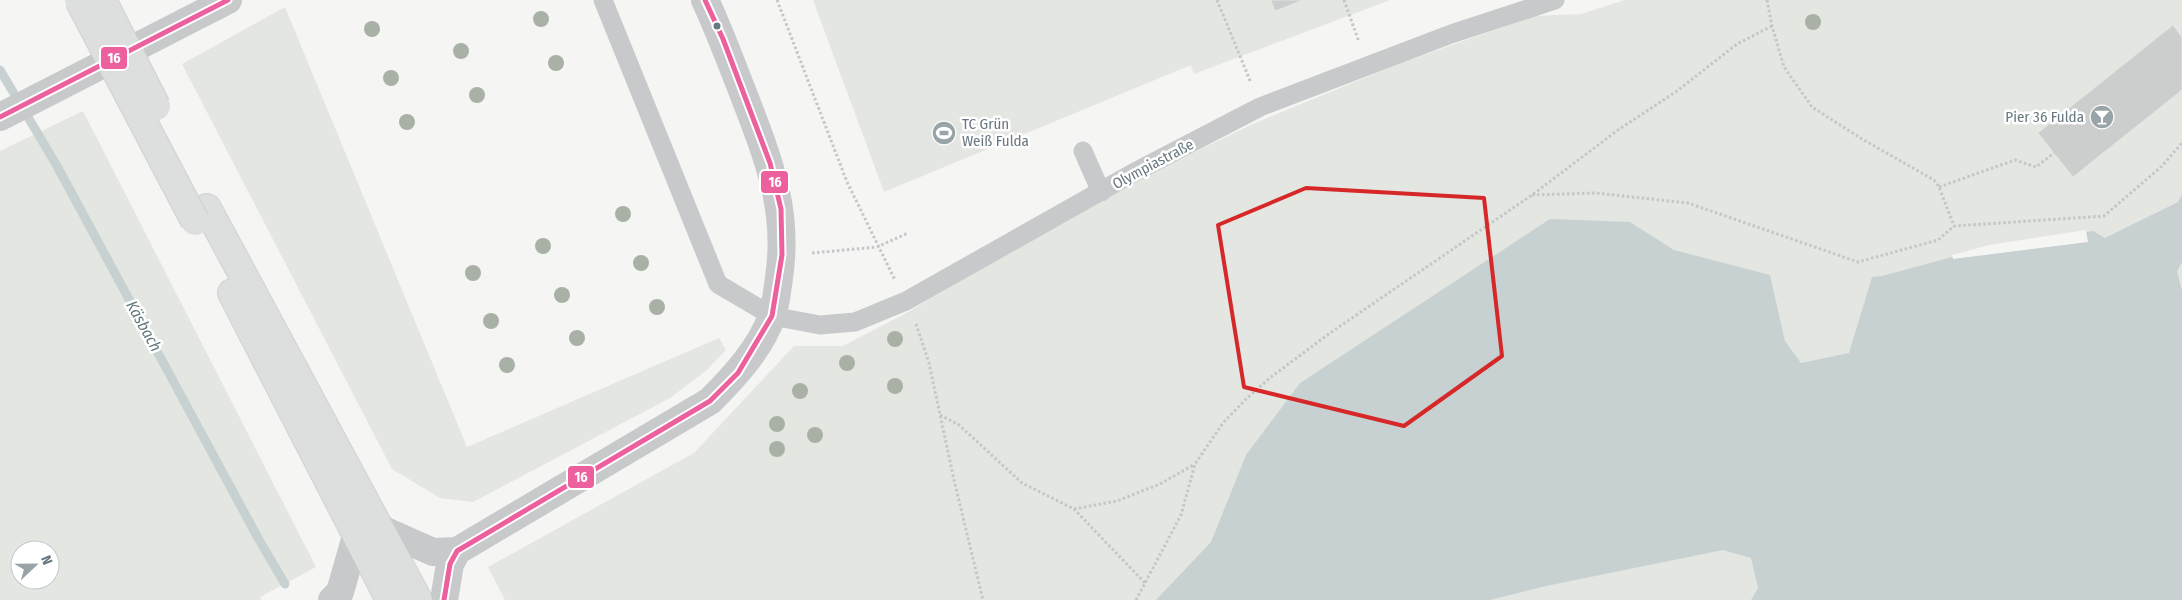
<svg xmlns="http://www.w3.org/2000/svg" width="2182" height="600" font-family="'Fira Sans Condensed',sans-serif">
  <rect width="100%" height="100%" fill="#f5f5f4"/>
  <path fill="#e4e6e2" fill-rule="evenodd" d="M 813,0 L 1390,0 L 1194,74 L 1191,65 L 884,192 Z
    M 1625,0 L 2182,0 L 2182,600 L 505,600 L 488,567 L 694,453 L 794,346 L 843,346 L 910,311 L 1005,253 L 1106,195 L 1255,123 L 1403,62 L 1535,16 L 1581,14 Z
    M 285,7 L 467,447 L 719,338 L 726,350 L 707,370 L 670,398 L 473,502 L 440,498 L 392,469 L 182,64 Z
    M 83,111 L 316,567 L 260,597 L 261,600 L 0,600 L 0,151 ZM 20,550 L 50,550 L 50,580 L 20,580 Z"/>
  <path fill="#c8d1d2" d="M 2182,194 L 2182,262 L 2177,271 L 2182,291 L 2182,600 L 1751,600 L 1758,588 L 1751,558 L 1723,550 L 1546,586 L 1490,600 L 1156,600 L 1211,542 L 1246,455 L 1300,383 L 1550,219 L 1630,222 L 1674,250 L 1770,275 L 1785,341 L 1801,363 L 1849,353 L 1872,277 L 1882,276 L 1989,247 L 2093,231 L 2105,238 L 2178,202 Z"/>
  <path fill="#f5f5f4" d="M 2086,230 L 2088,242 L 1953,259 L 1952,255 L 1989,245 Z"/>
  <g fill="none" stroke-linecap="round" stroke-linejoin="round">
    <path stroke="#c8d1d2" stroke-width="9" d="M 0,70 L 57,166 L 258,538 L 285,584"/>
  </g>
  <path fill="#cccdcd" stroke="#e4e4e4" d="M 1271,0 L 1303,0 L 1275,11 Z
    M 2173,25 L 2182,37 L 2182,90 L 2073,177 L 2038,133 Z"/>
  <g fill="none" stroke-linecap="round" stroke-linejoin="round">
    <g stroke="#d0d1d1" stroke-width="30">
      <path id="primary" d="M 207,208 L 418,600
        M 232,293 L 390,600"/>
    </g>
    <path stroke="#c5c6c7" stroke-width="3" stroke-dasharray="2.5 2.5" stroke-linecap="butt" d="M 777,0 L 847,182 L 895,280
      M 1217,0 L 1251,83
      M 1344,0 L 1359,42
      M 1767,0 L 1772,26 L 1784,67 L 1812,107 L 1862,139 L 1934,180 L 1939,187 L 1954,226 L 2104,216 L 2162,166 L 2182,143
      M 1939,187 L 2015,160 L 2036,167 L 2054,153
      M 1532,195 L 1595,193 L 1688,203 L 1858,262 L 1938,240 L 1954,226
      M 812,253 L 877,247 L 908,233
      M 916,324 L 929,363 L 954,480 L 983,600
      M 940,415 L 959,425 L 1022,483 L 1074,509 L 1146,584
      M 1074,509 L 1117,501 L 1160,484 L 1195,464
      M 1136,600 L 1181,515 L 1195,464 L 1223,423 L 1245,400 L 1271,377 L 1330,333 L 1532,195 L 1618,130 L 1677,91 L 1737,44 L 1772,26"/>
    <path stroke="#c7c9ca" stroke-width="19" d="M 603,0 L 718,284 L 772,316 L 820,325 L 855,322 L 906,301 L 1133,173 L 1260,107 L 1451,34 L 1555,0
      M 1083,151 L 1101,192"/>
    <path stroke="#c7c9ca" stroke-width="28" d="M 0,117 L 228,0
      M 379,528 L 433,552 L 457,551 L 710,401 C 734,377 760,349 772,316 C 776,304 777,291 779,278 C 789,210 769,161 745,98 C 732,65 720,32 705,0
      M 332,600 L 340,592 L 356,536
      M 444,600 L 450,564 L 457,551"/>
    <use href="#primary" stroke="#dddede" stroke-width="28"/>
    <g stroke="#d0d1d1" stroke-width="30" stroke-linecap="butt">
      <path id="primary-bridge" d="M 79,0 L 195,221
        M 102,0 L 156,106"/>
    </g>
    <use href="#primary-bridge" stroke="#dddede" stroke-width="28"/>
    <g stroke="#fff" stroke-width="9">
      <path id="bus-1" d="M 0,117 L 228,0
        M 444,600 L 450,564 L 457,551 L 710,401 L 738,373 L 772,316 L 782,255 L 781,209 L 770,163 L 723,39 L 705,0"/>
    </g>
    <use href="#bus-1" stroke="#ec609e" stroke-width="5"/>
  </g>
  <g fill="#a9b1a6">
    <circle cx="541" cy="19" r="8"/>
    <circle cx="1813" cy="22" r="8"/>
    <circle cx="372" cy="29" r="8"/>
    <circle cx="461" cy="51" r="8"/>
    <circle cx="556" cy="63" r="8"/>
    <circle cx="391" cy="78" r="8"/>
    <circle cx="477" cy="95" r="8"/>
    <circle cx="407" cy="122" r="8"/>
    <circle cx="623" cy="214" r="8"/>
    <circle cx="543" cy="246" r="8"/>
    <circle cx="641" cy="263" r="8"/>
    <circle cx="473" cy="273" r="8"/>
    <circle cx="562" cy="295" r="8"/>
    <circle cx="657" cy="307" r="8"/>
    <circle cx="491" cy="321" r="8"/>
    <circle cx="577" cy="338" r="8"/>
    <circle cx="895" cy="339" r="8"/>
    <circle cx="847" cy="363" r="8"/>
    <circle cx="507" cy="365" r="8"/>
    <circle cx="895" cy="386" r="8"/>
    <circle cx="800" cy="391" r="8"/>
    <circle cx="777" cy="424" r="8"/>
    <circle cx="815" cy="435" r="8"/>
    <circle cx="777" cy="449" r="8"/>
  </g>
  <path fill="none" stroke="#d62828" stroke-width="4" stroke-linejoin="round" d="M 1306,188 L 1484,198 L 1502,356 L 1404,426 L 1244,387 L 1218,225 Z"/>
  <defs>
    <g id="bar-disc" transform="scale(1.25)"><circle r="9.5" fill="#99a4a9" stroke="#fff"/><path d="M-6-5H6L.8 .8V4.5H3.5V6h-7V4.5H-.8V.8Z" fill="#fff"/></g>
    <g id="stadium-disc" transform="scale(1.25)"><circle r="9.5" fill="#99a4a9" stroke="#fff"/><path d="M0-5a6.5 5 0 1 0 0 10a6.5 5 0 1 0 0-10ZM-3.5-1.8h7v3.6h-7Z" fill="#fff"/></g>
  </defs>
  <g fill-rule="evenodd">
    <use href="#bar-disc" x="2102" y="117"/>
    <use href="#stadium-disc" x="944" y="133"/>
  </g>
  <circle fill="#687881" stroke="#fff" stroke-width="2" cx="717" cy="26" r="4.5"/>
  <g text-anchor="middle" dominant-baseline="central" stroke-width="5" stroke-linejoin="round" paint-order="stroke">
    <g font-size="15" fill="#687881" stroke="#fff" text-anchor="end">
      <text x="2084" y="117">Pier 36 Fulda</text>
      <text x="962" y="124" text-anchor="start">TC Grün<tspan x="962" dy="17">Weiß Fulda</tspan></text>
    </g>
    <g font-size="15" fill="#687881" stroke="#fff">
      <text transform="translate(1153 164) rotate(-28)">Olympiastraße</text>
    </g>
    <g font-size="16" font-style="italic" fill="#63797e" stroke="#fff">
      <text transform="translate(144 326) rotate(61)">Käsbach</text>
    </g>
  </g>
  <g stroke="#fff" stroke-width="2">
    <rect x="100" y="46" width="28" height="24" rx="5" fill="#ec609e"/>
    <rect x="760" y="170" width="29" height="24" rx="5" fill="#ec609e"/>
    <rect x="567" y="465" width="28" height="24" rx="5" fill="#ec609e"/>
  </g>
  <g font-size="14" text-anchor="middle" font-weight="bold" fill="#fff">
    <text x="114" y="63">16</text>
    <text x="775" y="187">16</text>
    <text x="581" y="482">16</text>
  </g>
  <g transform="translate(35 565) rotate(68)"><circle r="24" fill="#ffffff" stroke="#c3c9cd"/>
  <path d="M0-4L9 19L0 12L-9 19Z" fill="#99a4a9"/>
  <text y="-8" font-size="14" font-weight="bold" text-anchor="middle" fill="#687881">N</text>
  </g>
</svg>
